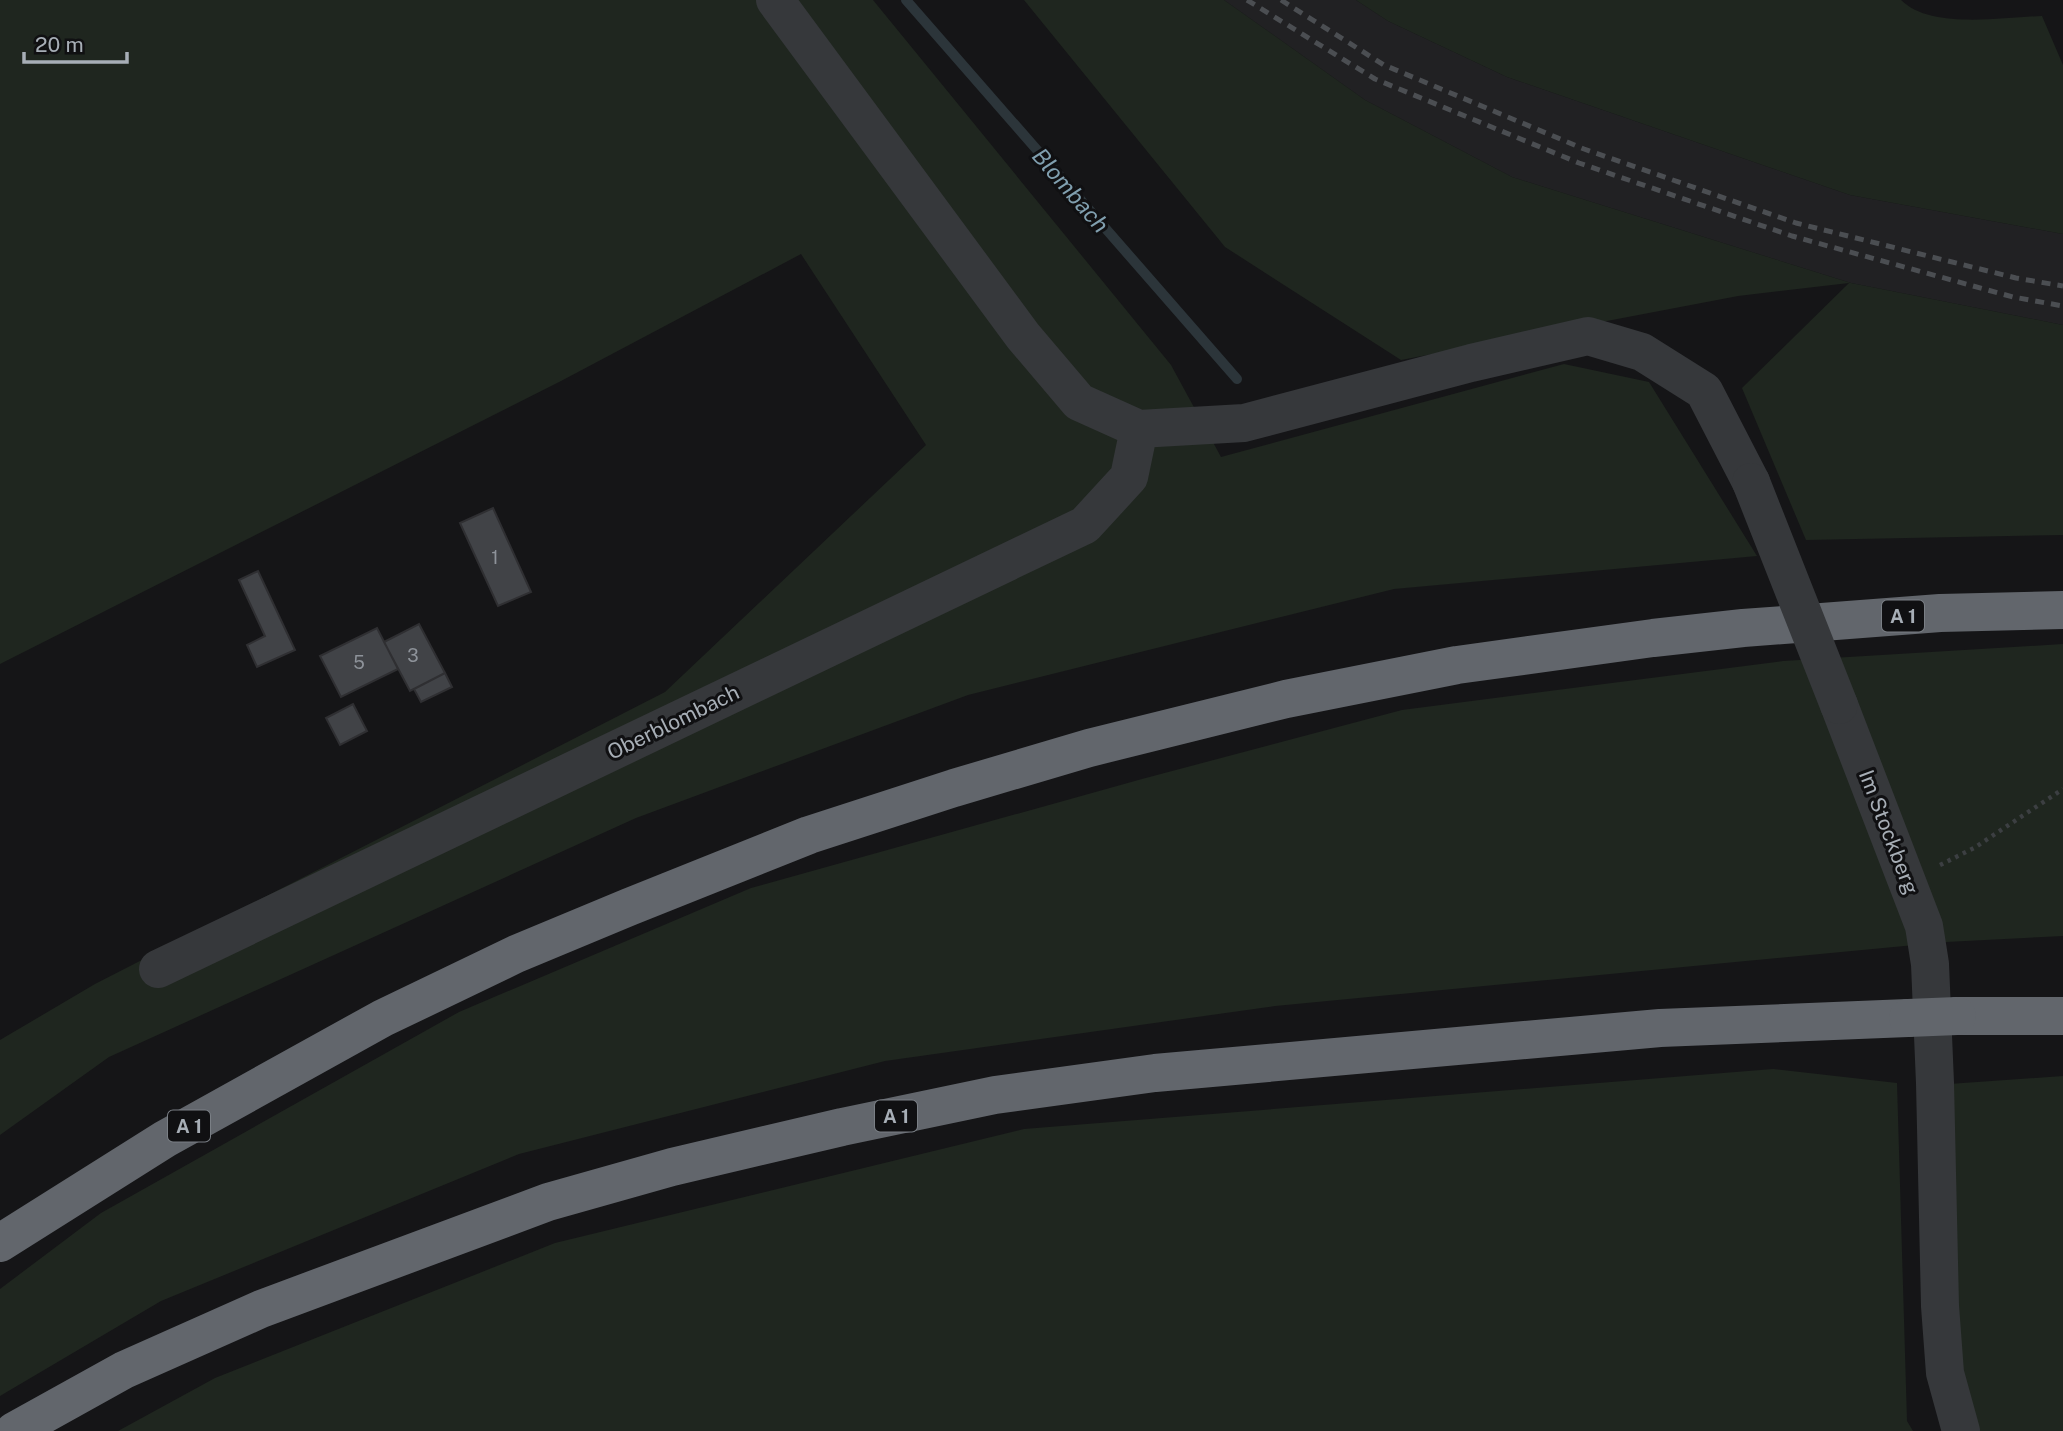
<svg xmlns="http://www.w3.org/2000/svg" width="2063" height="1431" font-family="'Public Sans',sans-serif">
  <rect width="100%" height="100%" fill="#151517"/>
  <path fill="#212123" d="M 1224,0 L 1356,0 L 1388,21 L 1507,77 L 1850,195 L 2063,234 L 2063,325 L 1851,283 L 1512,177 L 1365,100 Z"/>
  <path fill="#1f261f" d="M 0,0 L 873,0 L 1171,365 L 1221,457 L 1564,364 L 1649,382 L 1757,556 L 1394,589 L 968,695 L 636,818 L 109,1057 L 0,1135 L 0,1040 L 95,984 L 665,692 L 926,445 L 801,254 L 561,381 L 0,664 Z
    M 1024,0 L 1224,0 L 1365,100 L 1512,177 L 1851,283 L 2063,325 L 2063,535 L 1806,540 L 1742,388 L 1849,283 L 1738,296 L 1401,360 L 1225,247 Z
    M 1356,0 L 1901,0 C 1931,30 2003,17 2042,16 L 2063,65 L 2063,234 L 1850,195 L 1507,77 L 1388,21 Z
    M 2063,644 L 2063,936 L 1946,942 L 1275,1006 L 885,1061 L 519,1154 L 161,1301 L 0,1396 L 0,1289 L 101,1213 L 459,1012 L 751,888 L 1142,779 L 1402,710 L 1783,661 Z
    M 1773,1069 L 1897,1083 L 1907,1421 L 1913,1431 L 118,1431 L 215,1378 L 555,1243 L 1024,1129 Z
    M 2063,1076 L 2063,1431 L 1980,1431 L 1976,1422 L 1959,1359 L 1949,1084 Z"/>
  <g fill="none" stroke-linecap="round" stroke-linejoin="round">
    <path stroke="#2c353a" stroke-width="10" d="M 906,0 L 1237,379"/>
  </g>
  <path fill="#414347" stroke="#2f2f32" stroke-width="2" d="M 493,508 L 531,592 L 498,606 L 460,523 Z
    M 258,571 L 295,650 L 257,667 L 247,645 L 265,636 L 239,580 Z
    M 419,624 L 445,673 L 410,691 L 384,642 Z
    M 377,628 L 398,669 L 341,697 L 320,656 Z
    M 445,673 L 452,687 L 421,702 L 414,689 Z
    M 353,704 L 367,731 L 340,745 L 326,718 Z"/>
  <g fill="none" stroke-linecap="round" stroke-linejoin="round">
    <path stroke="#3c3f42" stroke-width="4.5" stroke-dasharray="3.5 5" stroke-linecap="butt" d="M 1940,865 L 1974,848 L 2063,789"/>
    <path stroke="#36383b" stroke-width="38" d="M 775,0 L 1023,336 L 1079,402 L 1139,429 L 1244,423 L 1471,363 L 1588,336 L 1642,352 L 1704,391 L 1751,482
      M 1839,705 L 1924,926 L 1930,964 L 1935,1083 L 1940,1306 L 1945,1373 L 1961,1431
      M 158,969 L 1085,525 L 1129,477 L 1139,429"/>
    <path stroke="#62666c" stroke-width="38" d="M 1957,1016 L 2063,1016
      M 0,1243 L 165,1139 L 383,1018 L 516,954 L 629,907 L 809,835 L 954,788 L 1089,748 L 1286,699 L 1457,665 L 1653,638 L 1743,628 L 1940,613 L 2063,610
      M 14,1431 L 124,1370 L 261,1309 L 548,1202 L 672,1167 L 842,1127 L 995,1095 L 1155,1073 L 1660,1028 L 1908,1018"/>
    <path stroke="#4b4e52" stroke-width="5" stroke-dasharray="9 7" stroke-linecap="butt" d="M 1247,0 L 1375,79 L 1579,163 L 1792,236 L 2013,297 L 2063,306
      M 1281,0 L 1384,65 L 1584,149 L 1796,223 L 2016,278 L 2063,286"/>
    <path stroke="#36383b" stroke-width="38" d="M 1751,482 L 1839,705"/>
    <path stroke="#62666c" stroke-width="38" d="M 1908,1018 L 1957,1016"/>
  </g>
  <g text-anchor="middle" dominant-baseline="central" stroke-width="6" stroke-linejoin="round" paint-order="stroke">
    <g font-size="18" fill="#8e939a">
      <text x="495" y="557">1</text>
      <text x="413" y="655">3</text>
      <text x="359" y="662">5</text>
    </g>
    <g fill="#101012" stroke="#7a7f85" stroke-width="2">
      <rect x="1882" y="600.5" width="42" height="31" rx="5"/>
      <rect x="875" y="1100.5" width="42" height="31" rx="5"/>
      <rect x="168" y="1110.5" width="42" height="31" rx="5"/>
    </g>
    <g font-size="19" font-weight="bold" fill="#a7aeb6">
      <text x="1903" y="616">A 1</text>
      <text x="896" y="1116">A 1</text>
      <text x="189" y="1126">A 1</text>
    </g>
    <g font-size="21" fill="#a7aeb6" stroke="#101012">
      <text transform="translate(673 722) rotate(-26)">Oberblombach</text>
      <text transform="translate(1889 832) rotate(69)">Im Stockberg</text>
    </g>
    <g font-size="23" font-style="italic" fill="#809faf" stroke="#101012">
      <text transform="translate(1071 190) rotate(49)">Blombach</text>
    </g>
  </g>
  <path d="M24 52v10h103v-10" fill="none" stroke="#a7aeb6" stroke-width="3.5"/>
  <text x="35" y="52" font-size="21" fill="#a7aeb6" stroke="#101012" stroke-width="5" paint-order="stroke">20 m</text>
</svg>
